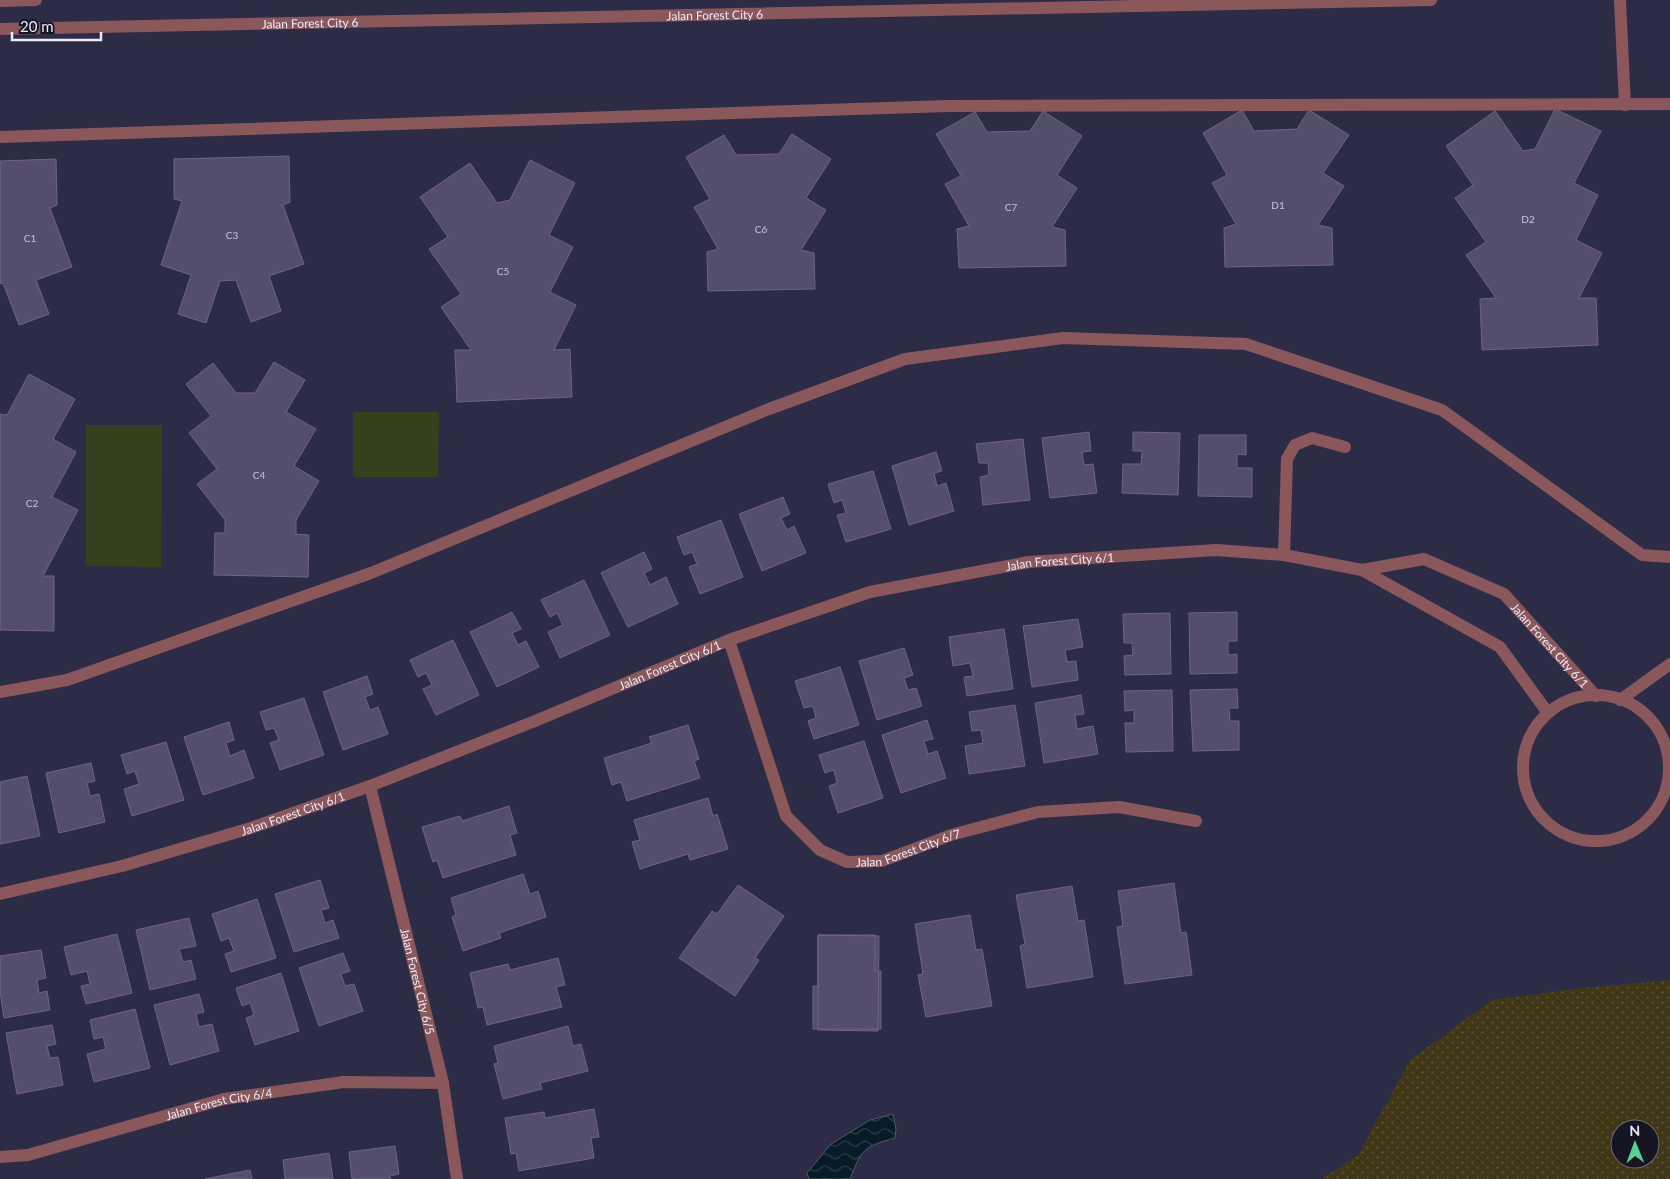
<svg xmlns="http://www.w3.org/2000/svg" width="1670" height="1179" font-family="Lato,sans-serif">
  <defs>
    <pattern id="sand-dots" width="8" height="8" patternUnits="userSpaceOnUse" patternTransform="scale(1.25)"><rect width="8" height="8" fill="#3f3716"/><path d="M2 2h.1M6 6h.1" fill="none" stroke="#5b5439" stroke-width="1.8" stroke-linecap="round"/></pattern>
    <pattern id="water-waves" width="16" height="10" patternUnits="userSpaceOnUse" patternTransform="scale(1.25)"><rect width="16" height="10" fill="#081c28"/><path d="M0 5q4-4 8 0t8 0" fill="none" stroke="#2c3d48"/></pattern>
  </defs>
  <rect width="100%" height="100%" fill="#2d2c46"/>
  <path fill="url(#sand-dots)" fill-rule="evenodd" d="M 1670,980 L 1670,1179 L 1322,1179 L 1359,1154 L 1410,1060 L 1492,1000 L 1573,989 ZM 1620,1129 L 1650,1129 L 1650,1159 L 1620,1159 Z"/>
  <path fill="#33421c" d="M 353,412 L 439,412 L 438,477 L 353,477 Z
    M 86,425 L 162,425 L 161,567 L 86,566 Z"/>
  <path fill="url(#water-waves)" stroke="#4c5a68" d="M 893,1114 L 896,1129 L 895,1138 C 863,1147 862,1149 850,1179 L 809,1179 L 807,1173 L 831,1144 L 870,1120 Z"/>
  <path fill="#554e6a" stroke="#6d6583" d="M 1555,109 L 1601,131 L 1574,183 L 1598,195 L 1576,240 L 1602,253 L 1579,298 L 1596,298 L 1598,345 L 1482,350 L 1480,299 L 1496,298 L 1466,255 L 1486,242 L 1455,198 L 1473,185 L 1446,146 L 1495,111 L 1523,151 L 1535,149 Z
    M 1242,110 L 1254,131 L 1297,129 L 1309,110 L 1349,135 L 1323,173 L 1344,186 L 1318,225 L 1332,228 L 1333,265 L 1225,267 L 1224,228 L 1236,224 L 1212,183 L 1227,175 L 1203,133 Z
    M 1043,111 L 1082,136 L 1057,175 L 1077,188 L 1052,227 L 1065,230 L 1066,266 L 959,268 L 957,229 L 969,226 L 945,184 L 961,176 L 936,134 L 975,112 L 987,132 L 1030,131 Z
    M 792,134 L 831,159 L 806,198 L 826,210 L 801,250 L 814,253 L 815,289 L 708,291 L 707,252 L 718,249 L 694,207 L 710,199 L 686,157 L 724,135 L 736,155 L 779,154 Z
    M 289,156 L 290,202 L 283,205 L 304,264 L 269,276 L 281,311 L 251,322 L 236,280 L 220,281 L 206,323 L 178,314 L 191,275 L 161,265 L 182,201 L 174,199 L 174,159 Z
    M 56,159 L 57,205 L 50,208 L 72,267 L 36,280 L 49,314 L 19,325 L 3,283 L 0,284 L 0,161 Z
    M 530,160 L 575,183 L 549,235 L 573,247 L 550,292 L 576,305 L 554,350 L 570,349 L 572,397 L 457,402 L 455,350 L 471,350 L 441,307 L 461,294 L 429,249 L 448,237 L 420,197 L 470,163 L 497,203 L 510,200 Z
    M 274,362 L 305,380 L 286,412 L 316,429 L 294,466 L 319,481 L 296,520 L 296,534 L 309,535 L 308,577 L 214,575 L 215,533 L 225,533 L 225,520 L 197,484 L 217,469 L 189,433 L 211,416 L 186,384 L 213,363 L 236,393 L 255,393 Z
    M 29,374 L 75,399 L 53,439 L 76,452 L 52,497 L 78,510 L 43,576 L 54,576 L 54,631 L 0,630 L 0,414 L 7,415 Z
    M 1089,432 L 1091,451 L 1082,452 L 1084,465 L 1093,464 L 1097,493 L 1050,498 L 1042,438 Z
    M 1133,432 L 1180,433 L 1178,495 L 1122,493 L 1123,464 L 1141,464 L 1142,451 L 1133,451 Z
    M 1199,435 L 1246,435 L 1246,455 L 1237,454 L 1237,468 L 1252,468 L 1252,497 L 1198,496 Z
    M 1023,439 L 1030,500 L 983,505 L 980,477 L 989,475 L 988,463 L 979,463 L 976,444 Z
    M 936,452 L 942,471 L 934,473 L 937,486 L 946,483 L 954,511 L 909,525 L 892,466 Z
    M 873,471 L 891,529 L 846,542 L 837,515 L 846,513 L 842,500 L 834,503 L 828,484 Z
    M 783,497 L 790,514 L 781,518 L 787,530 L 794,526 L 806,553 L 762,571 L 739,514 Z
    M 721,520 L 743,577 L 700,594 L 689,567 L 697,564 L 692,552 L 684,555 L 677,537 Z
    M 644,552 L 652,569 L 644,573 L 650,585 L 666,577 L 678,604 L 628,627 L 601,573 Z
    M 584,580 L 610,635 L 560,658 L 548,632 L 563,625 L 557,613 L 550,617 L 541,600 Z
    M 512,612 L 521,629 L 512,633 L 518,645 L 526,641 L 539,667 L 497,687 L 470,632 Z
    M 1237,612 L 1237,641 L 1228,641 L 1228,655 L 1237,654 L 1237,673 L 1190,674 L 1189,613 Z
    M 1170,613 L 1171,674 L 1125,675 L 1124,656 L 1133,655 L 1132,643 L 1124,643 L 1123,614 Z
    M 1078,619 L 1083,647 L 1065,650 L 1067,662 L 1076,661 L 1078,680 L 1032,687 L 1023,626 Z
    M 1004,629 L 1013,689 L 967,696 L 964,677 L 973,676 L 970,663 L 953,666 L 949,637 Z
    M 453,640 L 479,695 L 436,715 L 423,689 L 432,685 L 426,673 L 418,677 L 410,660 Z
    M 904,648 L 913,675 L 904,678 L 908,690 L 916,688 L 922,706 L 877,720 L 859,661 Z
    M 840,667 L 859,725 L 814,739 L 808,721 L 816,718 L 813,706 L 804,708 L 795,681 Z
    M 367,676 L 373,694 L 365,697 L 370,710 L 378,707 L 388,734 L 343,750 L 323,692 Z
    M 1237,689 L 1238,708 L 1229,708 L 1230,721 L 1239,721 L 1239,750 L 1193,751 L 1190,690 Z
    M 1172,690 L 1173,751 L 1126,752 L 1125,723 L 1134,723 L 1134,710 L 1125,711 L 1124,691 Z
    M 1081,695 L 1084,714 L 1075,715 L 1077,729 L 1093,726 L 1098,754 L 1044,763 L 1035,703 Z
    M 304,698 L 324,755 L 280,770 L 270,743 L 279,740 L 274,728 L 266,730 L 260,712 Z
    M 1015,705 L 1025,766 L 969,774 L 965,746 L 983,743 L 981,730 L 972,731 L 969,712 Z
    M 927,720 L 933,739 L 924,741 L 928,754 L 937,751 L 946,778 L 901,793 L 882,735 Z
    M 229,722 L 234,740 L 226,743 L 230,756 L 244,750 L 254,778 L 203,795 L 184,737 Z
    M 688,725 L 699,759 L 694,761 L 700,778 L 627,801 L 621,782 L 612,785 L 604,758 L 652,743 L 649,737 Z
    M 864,741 L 883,798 L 838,813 L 829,786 L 837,783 L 834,770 L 825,773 L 819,755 Z
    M 166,742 L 184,800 L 132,816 L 124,789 L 139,784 L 135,771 L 127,774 L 121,755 Z
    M 91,763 L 95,781 L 87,783 L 90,796 L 99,794 L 105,822 L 59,833 L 46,773 Z
    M 27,776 L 40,836 L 0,844 L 0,782 Z
    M 708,798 L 713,816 L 717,814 L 728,849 L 690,860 L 688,854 L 640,869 L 632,842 L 640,840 L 634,820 Z
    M 509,806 L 517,833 L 510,835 L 516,855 L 443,878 L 437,860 L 433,862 L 422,827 L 460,816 L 462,821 Z
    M 523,874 L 530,894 L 538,891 L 546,917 L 499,933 L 501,938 L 463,951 L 452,917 L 456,915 L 451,898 Z
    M 320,880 L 329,908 L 321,910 L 325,923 L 333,920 L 339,938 L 294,952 L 275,894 Z
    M 1174,883 L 1181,933 L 1186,932 L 1192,975 L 1125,984 L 1117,927 L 1123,926 L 1118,891 Z
    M 738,885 L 784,916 L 755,958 L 759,960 L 735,996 L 679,958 L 712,911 L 717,914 Z
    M 1072,886 L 1078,921 L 1084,920 L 1093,977 L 1027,988 L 1020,946 L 1025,944 L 1016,895 Z
    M 257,899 L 276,958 L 231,972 L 225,954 L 234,951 L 229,938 L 221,941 L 212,914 Z
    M 970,915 L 976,950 L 982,949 L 992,1006 L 926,1017 L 918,975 L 923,974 L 915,924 Z
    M 189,918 L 196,946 L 179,949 L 183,962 L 191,960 L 196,979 L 150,990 L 136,930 Z
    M 117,934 L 132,993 L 86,1004 L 81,986 L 90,984 L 87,971 L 71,975 L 64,947 Z
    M 818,935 L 875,935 L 875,971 L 881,971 L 881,1029 L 813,1029 L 813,986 L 818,986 Z
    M 818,935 L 879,936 L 878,1031 L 818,1030 Z
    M 41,950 L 46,978 L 37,980 L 39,993 L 47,991 L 50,1010 L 4,1018 L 0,991 L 0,956 Z
    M 343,953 L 350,971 L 341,974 L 345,986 L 354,984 L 363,1011 L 319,1026 L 299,968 Z
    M 558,958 L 565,985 L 556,987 L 562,1007 L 487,1025 L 483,1007 L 478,1008 L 470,973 L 508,964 L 510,970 Z
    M 281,973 L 299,1031 L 255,1045 L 246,1018 L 254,1015 L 250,1003 L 242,1006 L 236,988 Z
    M 199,994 L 204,1012 L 196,1014 L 199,1027 L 212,1024 L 219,1051 L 170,1065 L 154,1005 Z
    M 135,1009 L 150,1068 L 94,1082 L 87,1054 L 106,1049 L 103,1037 L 94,1039 L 90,1020 Z
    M 52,1025 L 56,1044 L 47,1046 L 50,1058 L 58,1057 L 63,1085 L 17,1094 L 6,1033 Z
    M 568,1026 L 573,1046 L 581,1044 L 588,1071 L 540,1083 L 542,1089 L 503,1099 L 494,1064 L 498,1063 L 494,1046 Z
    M 594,1109 L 599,1137 L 591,1138 L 594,1158 L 519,1171 L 516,1153 L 511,1154 L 505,1118 L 544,1112 L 545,1118 Z
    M 395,1146 L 399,1174 L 390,1176 L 390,1179 L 352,1179 L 349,1152 Z
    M 329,1153 L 333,1179 L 285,1179 L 283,1160 Z
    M 250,1170 L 252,1179 L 205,1179 Z"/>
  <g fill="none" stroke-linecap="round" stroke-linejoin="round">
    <g stroke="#8a585b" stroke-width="12">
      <path d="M 1620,0 L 1625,105"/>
      <path d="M 0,1 L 36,0"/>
      <path id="s1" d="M 0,29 L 1431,0"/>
      <path d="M 0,137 L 948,106 L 1670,104"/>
      <path d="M 1284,555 L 1287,459 L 1295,445 L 1312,438 L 1345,447"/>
      <path id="s2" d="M 1362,570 L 1424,559 L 1504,594 L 1596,696"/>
      <path id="s3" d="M 729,640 L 786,816 L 820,850 L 847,862 L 882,861 L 951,835 L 1038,812 L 1119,807 L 1196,821"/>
      <path d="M 0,692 L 67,680 L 371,573 L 769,409 L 905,359 L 1063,338 L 1246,344 L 1442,410 L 1642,555 L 1670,557"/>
      <circle cx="1596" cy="768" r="73"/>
      <path d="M 1620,700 L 1670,664"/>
      <path id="s4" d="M 370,786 L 443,1083 L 457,1179"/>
      <path id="s5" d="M 0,894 L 122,866 L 251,828 L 370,786 L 535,721 L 729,640 L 870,592 L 1029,562 L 1216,550 L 1284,555 L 1362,570 L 1500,647 L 1548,713"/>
      <path id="s6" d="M 0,1157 L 28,1155 L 224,1099 L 344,1082 L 443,1083"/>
    </g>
  </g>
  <g text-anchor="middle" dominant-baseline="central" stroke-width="5" stroke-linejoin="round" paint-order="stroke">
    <g font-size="10" fill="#c6c4d8">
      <text x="1278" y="205">D1</text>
      <text x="1011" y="207">C7</text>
      <text x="1528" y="219">D2</text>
      <text x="761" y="229">C6</text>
      <text x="232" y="235">C3</text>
      <text x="30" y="238">C1</text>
      <text x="503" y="271">C5</text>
      <text x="259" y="475">C4</text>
      <text x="32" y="503">C2</text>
    </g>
    <g font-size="12" fill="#ebebfd" stroke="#161622">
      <text stroke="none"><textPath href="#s1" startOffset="715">Jalan Forest City 6</textPath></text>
      <text stroke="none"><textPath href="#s1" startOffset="310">Jalan Forest City 6</textPath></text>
      <text stroke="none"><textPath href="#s5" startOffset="1115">Jalan Forest City 6/1</textPath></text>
      <text stroke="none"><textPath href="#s2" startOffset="219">Jalan Forest City 6/1</textPath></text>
      <text stroke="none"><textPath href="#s5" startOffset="709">Jalan Forest City 6/1</textPath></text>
      <text stroke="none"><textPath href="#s5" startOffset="304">Jalan Forest City 6/1</textPath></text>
      <text stroke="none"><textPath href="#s3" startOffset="326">Jalan Forest City 6/7</textPath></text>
      <text stroke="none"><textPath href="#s4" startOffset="201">Jalan Forest City 6/5</textPath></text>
      <text stroke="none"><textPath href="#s6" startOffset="226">Jalan Forest City 6/4</textPath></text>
    </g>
  </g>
  <g transform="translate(1635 1144) rotate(359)"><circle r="24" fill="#161622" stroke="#6b6b7a"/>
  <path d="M0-4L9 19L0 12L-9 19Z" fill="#54d395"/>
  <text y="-8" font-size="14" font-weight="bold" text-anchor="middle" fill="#ebebfd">N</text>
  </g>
  <path d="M12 32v8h89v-8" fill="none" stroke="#ebebfd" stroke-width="2.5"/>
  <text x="20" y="32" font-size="15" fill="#ebebfd" stroke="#161622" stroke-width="4" paint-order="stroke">20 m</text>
</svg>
